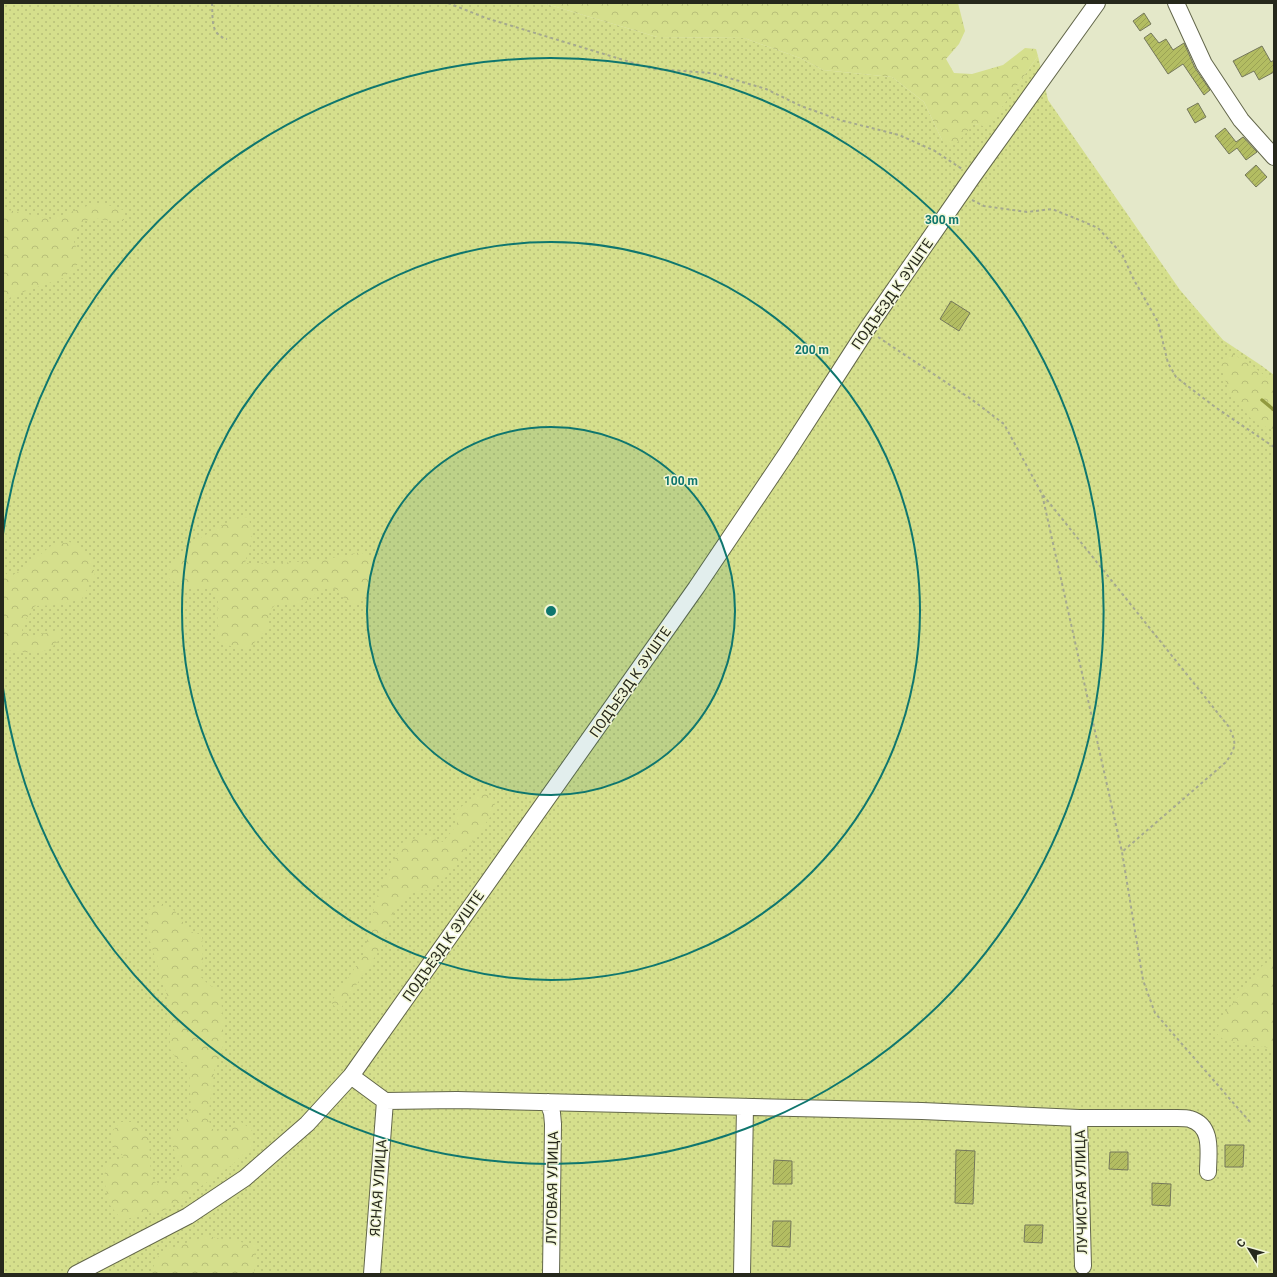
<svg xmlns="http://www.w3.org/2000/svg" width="1277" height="1277" font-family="Roboto,sans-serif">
  <defs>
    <pattern id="grass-dots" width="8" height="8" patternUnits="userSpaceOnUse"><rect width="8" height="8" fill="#d5df8c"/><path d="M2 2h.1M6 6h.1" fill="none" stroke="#b7bf78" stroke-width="1.8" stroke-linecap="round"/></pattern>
    <pattern id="forest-crowns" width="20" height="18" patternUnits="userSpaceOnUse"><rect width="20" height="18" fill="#d5df8c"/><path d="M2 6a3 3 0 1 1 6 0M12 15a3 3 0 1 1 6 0" fill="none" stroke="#b7bf78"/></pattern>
    <pattern id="building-hatch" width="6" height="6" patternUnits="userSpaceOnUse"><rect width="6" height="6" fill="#b3bd62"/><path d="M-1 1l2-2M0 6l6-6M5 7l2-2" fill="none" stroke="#9aa254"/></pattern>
  </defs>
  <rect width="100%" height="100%" fill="#e4e8c9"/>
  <path fill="url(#grass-dots)" d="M 3,3 L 543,3 L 657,37 L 744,38 L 800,58 L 823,70 L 892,77 L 924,102 L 942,140 L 974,124 L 988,126 L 1038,56 L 1048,100 L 1180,290 L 1223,340 L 1262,366 L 1274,375 L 1274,1274 L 3,1274 Z"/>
  <path fill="url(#forest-crowns)" d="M 543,3 L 958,3 L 965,31 L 959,44 L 946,59 L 954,73 L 972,74 L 1003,65 L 1025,48 L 1036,49 L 1038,56 L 988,127 L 974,124 L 955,145 L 942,140 L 924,102 L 892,77 L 823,70 L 800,58 L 744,38 L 657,37 Z
    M 105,204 L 123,210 L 124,221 L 111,221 L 93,218 L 78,224 L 74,242 L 82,260 L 63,278 L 12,296 L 3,304 L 3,210 L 8,210 L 51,219 L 90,205 Z
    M 1230,352 L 1254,367 L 1274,383 L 1274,431 L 1252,420 L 1230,393 L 1219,363 Z
    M 249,517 L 252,538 L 245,563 L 281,563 L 323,560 L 361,552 L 371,560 C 371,581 371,589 357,605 L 346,601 L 338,590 L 326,586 L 304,603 L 277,603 L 270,610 L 267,628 L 248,650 L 233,647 L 217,641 L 218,596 L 206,587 L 182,587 L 167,577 L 171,565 L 195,541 L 235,518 Z
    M 70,542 L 89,554 L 95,574 L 82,599 L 58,605 L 35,606 L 24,622 L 22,631 L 32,636 L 58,630 L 62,637 L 50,649 L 36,653 L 3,650 L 3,571 L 10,577 L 25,567 L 52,545 Z
    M 481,792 L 493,797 L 496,809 L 448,875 L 433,889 L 409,894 L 393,913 L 380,949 L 339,1011 L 331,1002 L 364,955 L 376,899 L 403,842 L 427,835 L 443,842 L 457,825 L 457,810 Z
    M 161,903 L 175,911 L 189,931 L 202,935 L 203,961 L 200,976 L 208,984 L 220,991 L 223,1018 L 223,1046 L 215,1066 L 208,1118 L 212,1129 L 227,1131 L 241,1122 L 252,1130 L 253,1145 L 232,1165 L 168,1209 L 122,1220 L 109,1204 L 104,1179 L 106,1163 L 117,1160 L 124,1156 L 111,1146 L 111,1133 L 120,1122 L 133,1122 L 149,1138 L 151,1178 L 158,1185 L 171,1185 L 182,1166 L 174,1150 L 170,1136 L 191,1115 L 189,1065 L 177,1060 L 170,1049 L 170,1023 L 166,992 L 147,932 L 147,911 Z
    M 1274,958 L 1274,1048 L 1252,1046 L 1224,1040 L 1216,1033 L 1222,1017 L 1262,966 Z
    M 206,1236 L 257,1245 L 254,1274 L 150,1274 L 160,1252 Z"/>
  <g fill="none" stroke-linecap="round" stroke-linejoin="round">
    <path stroke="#919a3f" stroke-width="3.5" d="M 1262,400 L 1274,410"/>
  </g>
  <path fill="url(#building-hatch)" stroke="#74775b" d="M 1144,13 L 1151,24 L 1140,31 L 1133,21 Z
    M 1151,33 L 1159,43 L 1166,39 L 1173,50 L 1184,43 L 1195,68 L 1210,90 L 1204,95 L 1183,64 L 1168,74 L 1144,38 Z
    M 1262,46 L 1271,62 L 1274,60 L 1274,72 L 1259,80 L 1254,71 L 1242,77 L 1233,61 Z
    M 1198,103 L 1206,117 L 1195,123 L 1187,109 Z
    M 1225,128 L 1236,142 L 1243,137 L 1257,152 L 1246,160 L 1237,148 L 1229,154 L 1215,136 Z
    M 1256,165 L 1267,177 L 1256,187 L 1245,175 Z
    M 951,301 L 970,313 L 959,331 L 940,319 Z
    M 1225,1145 L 1244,1145 L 1243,1167 L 1225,1167 Z
    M 956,1150 L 975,1151 L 973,1204 L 955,1203 Z
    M 1110,1152 L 1128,1152 L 1128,1170 L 1109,1169 Z
    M 774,1160 L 792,1161 L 792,1184 L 773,1184 Z
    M 1152,1183 L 1171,1184 L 1170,1206 L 1152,1205 Z
    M 773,1221 L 791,1221 L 790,1247 L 772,1246 Z
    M 1025,1225 L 1043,1225 L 1042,1243 L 1024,1242 Z"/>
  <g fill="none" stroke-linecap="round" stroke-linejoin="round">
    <g stroke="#63674b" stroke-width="18">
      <path id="minor" d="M 1176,3 L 1204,64 L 1241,120 L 1274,157
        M 351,1076 L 385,1101 L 457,1100 L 922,1111 L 1079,1118 L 1177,1118 C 1182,1118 1187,1118 1190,1119 C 1214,1126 1208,1154 1208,1172
        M 548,1102 L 552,1113 L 553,1124 L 551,1274
        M 1079,1118 L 1083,1266
        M 76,1274 L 188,1216 L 245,1178 L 307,1124 L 351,1076 L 696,588 L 787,453 L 867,329 L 973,176 L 1097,3
        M 372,1274 L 385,1101
        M 742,1274 L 745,1107"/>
    </g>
    <path stroke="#a4a88f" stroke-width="2" stroke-dasharray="3 3" stroke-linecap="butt" d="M 212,3 C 213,18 210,35 227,39
      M 448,3 L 486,18 L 653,69 L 712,73 L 766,89 L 801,106 L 840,120 L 899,135 L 935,151 L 962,169
      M 972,200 L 984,206 L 1027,212 L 1052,209 L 1077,219 L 1098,228 L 1122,254 L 1134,280 L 1158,322 L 1168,363 L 1176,377 L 1215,407 L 1274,447
      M 878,337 L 971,399 L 1004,424 L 1042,494 L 1122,852 L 1143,980 L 1155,1013 L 1250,1122
      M 1043,495 L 1229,727 C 1237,744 1236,747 1226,762 L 1122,852"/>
    <use href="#minor" stroke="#fff" stroke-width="16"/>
  </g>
  <circle cx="551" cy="611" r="184" fill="#0f766e" fill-opacity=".12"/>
  <g fill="none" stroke="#0f766e" stroke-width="2">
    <circle cx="551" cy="611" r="184"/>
    <circle cx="551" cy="611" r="369"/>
    <path d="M3 534A553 553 0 1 1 3 688"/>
  </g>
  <g text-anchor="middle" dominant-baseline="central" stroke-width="3" stroke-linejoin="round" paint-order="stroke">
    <g font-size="14" fill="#26281c" stroke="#f1f6d6">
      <text transform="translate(892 294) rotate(-55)">ПОДЪЕЗД К ЭУШТЕ</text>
      <text transform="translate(630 682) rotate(-55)">ПОДЪЕЗД К ЭУШТЕ</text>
      <text transform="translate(443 946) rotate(-55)">ПОДЪЕЗД К ЭУШТЕ</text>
      <text transform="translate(378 1188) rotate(-86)">ЯСНАЯ УЛИЦА</text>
      <text transform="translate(552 1188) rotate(-89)">ЛУГОВАЯ УЛИЦА</text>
      <text transform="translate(1081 1192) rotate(-91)">ЛУЧИСТАЯ УЛИЦА</text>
    </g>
  </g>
  <circle cx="551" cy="611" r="6" fill="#0f766e" stroke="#f1f6d6" stroke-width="2"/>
  <g font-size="12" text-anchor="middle" font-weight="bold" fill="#0f766e" stroke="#f1f6d6" stroke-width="3" stroke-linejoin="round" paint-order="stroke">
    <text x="942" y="224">300 m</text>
    <text x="812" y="354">200 m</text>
    <text x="681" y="485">100 m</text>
  </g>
  <rect width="1277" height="1277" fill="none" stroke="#26281c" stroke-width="8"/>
  <g transform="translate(1249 1249) rotate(307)" stroke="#f1f6d6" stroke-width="3" paint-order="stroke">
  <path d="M0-3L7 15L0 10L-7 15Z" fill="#26281c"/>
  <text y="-6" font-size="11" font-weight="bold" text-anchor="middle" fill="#26281c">С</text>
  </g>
</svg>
